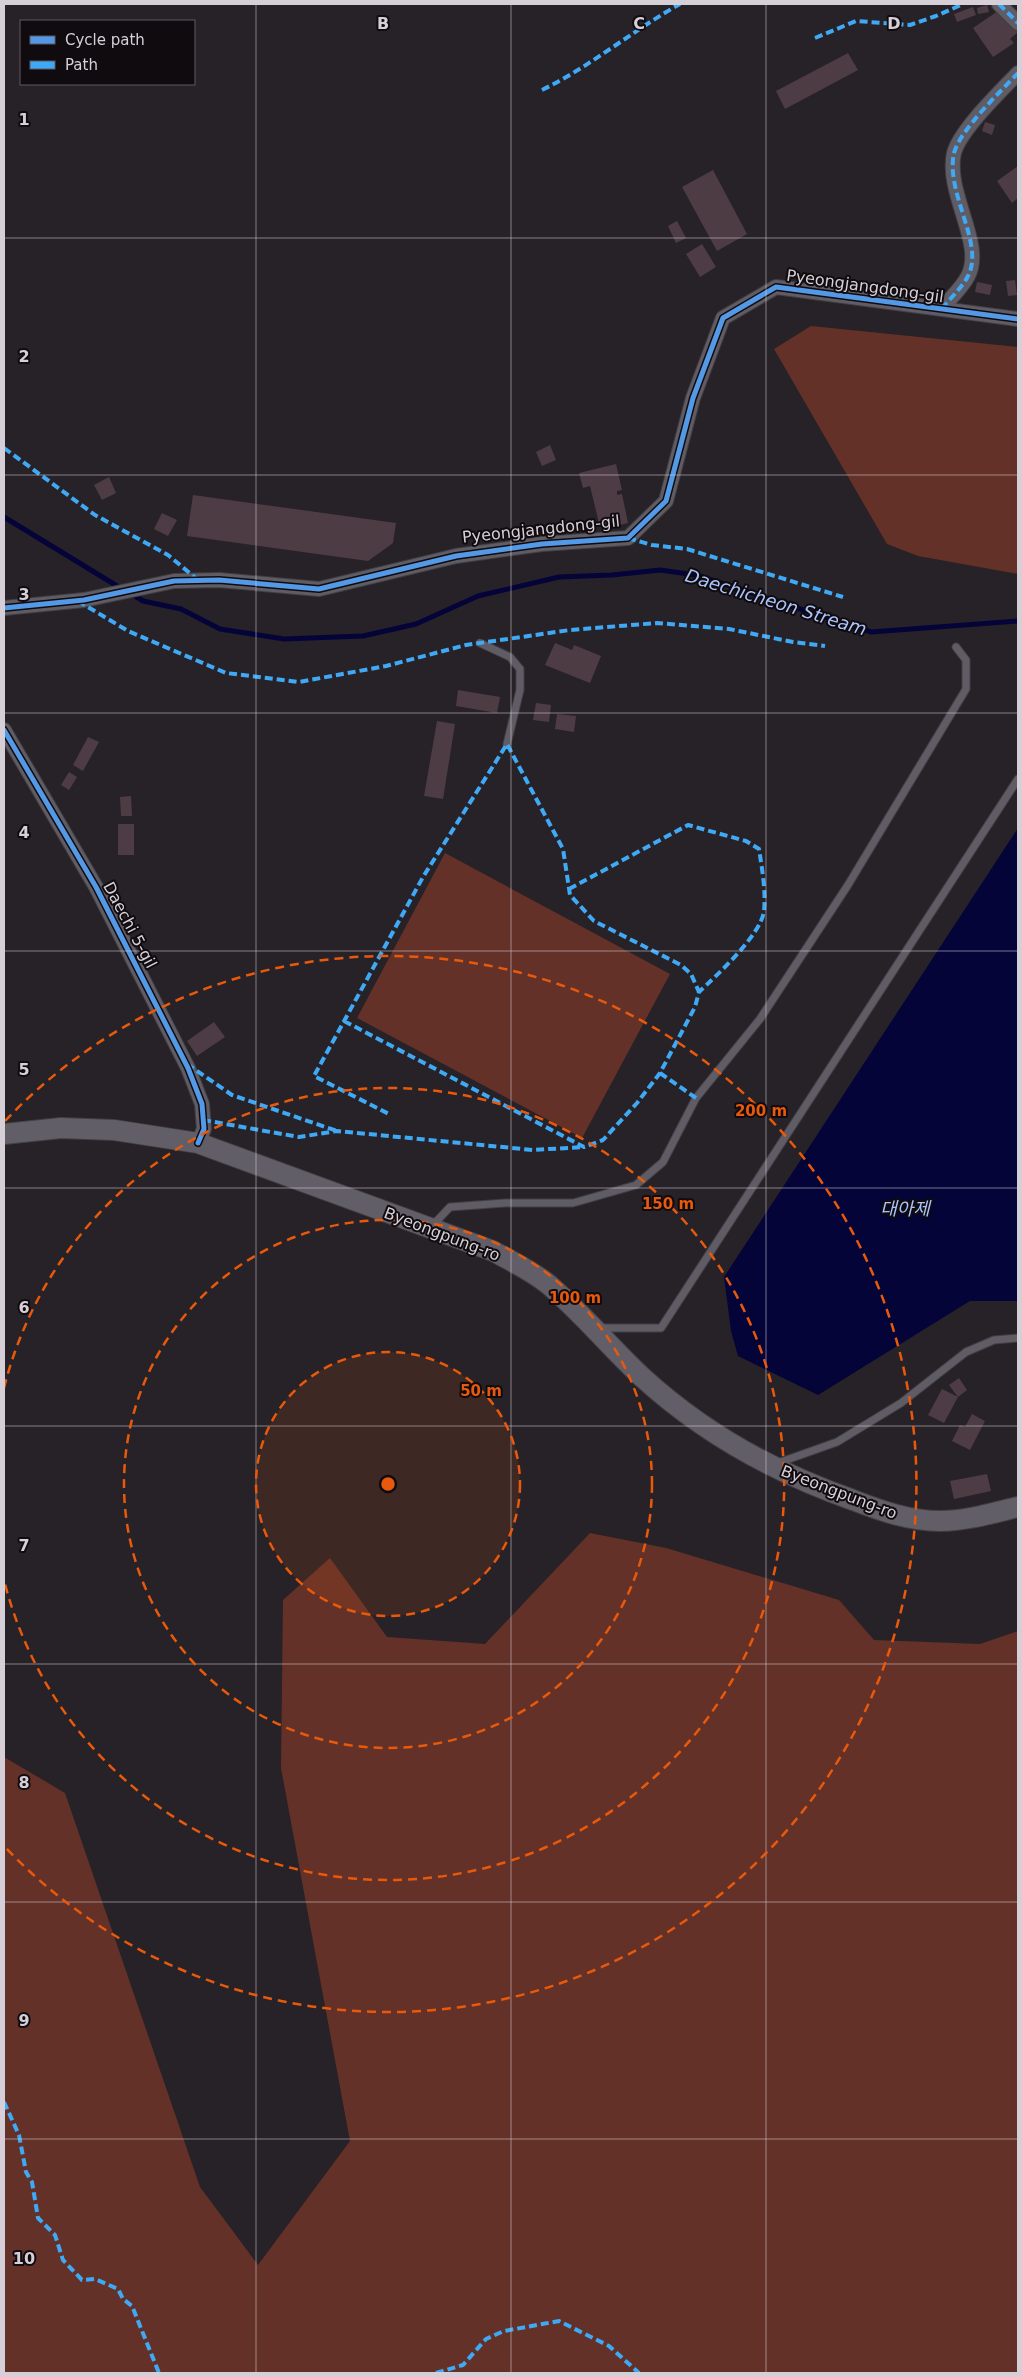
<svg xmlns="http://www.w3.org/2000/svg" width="1022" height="2377" font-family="'DejaVu Sans','Noto Sans KR',sans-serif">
  <rect width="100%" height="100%" fill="#272227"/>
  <path fill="#643128" d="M 811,326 L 1018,347 L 1018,574 L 918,556 L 887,544 L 774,349 Z
    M 445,853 L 670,974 L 582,1138 L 357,1018 Z
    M 590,1533 L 666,1548 L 839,1600 L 874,1640 L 980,1644 L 1018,1631 L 1018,2373 L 4,2373 L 4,1757 L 65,1793 L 200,2187 L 258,2265 L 350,2141 L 281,1768 L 283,1600 L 330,1558 L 387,1637 L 485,1644 Z"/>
  <path fill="#040439" d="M 1018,828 L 1018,1301 L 970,1301 L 818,1395 L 738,1356 L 731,1331 L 724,1277 Z"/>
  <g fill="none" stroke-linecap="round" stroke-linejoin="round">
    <path stroke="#040439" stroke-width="5" d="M 4,517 L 122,589
      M 130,593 L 143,601 L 181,609 L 220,629 L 284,639 L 363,636 L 416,624 L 478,596 L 559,577 L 612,575 L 660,570 L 696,575 L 871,632 L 1018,621"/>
  </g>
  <path fill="#4e3c44" d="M 987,5 L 989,12 L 978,14 L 977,8 Z
    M 973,7 L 976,15 L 957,22 L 954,14 Z
    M 998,11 L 1018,32 L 1010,39 L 1014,43 L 993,57 L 973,28 Z
    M 848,53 L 858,70 L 785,109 L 776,91 Z
    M 985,122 L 995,125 L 992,135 L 982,131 Z
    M 1018,166 L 1018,198 L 1012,203 L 997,181 Z
    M 713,170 L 747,234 L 717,251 L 682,187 Z
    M 677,221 L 686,238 L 676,243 L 668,226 Z
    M 702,244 L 716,267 L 700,277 L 686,254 Z
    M 1015,280 L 1017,295 L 1008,296 L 1006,281 Z
    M 977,282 L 992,285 L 990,295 L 975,292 Z
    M 550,445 L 556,460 L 542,466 L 536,452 Z
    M 616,464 L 622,490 L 617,491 L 617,495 L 622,494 L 628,523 L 604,529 L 603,522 L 599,523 L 590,486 L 583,488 L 579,473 Z
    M 109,477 L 116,493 L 102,500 L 94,485 Z
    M 193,495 L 396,523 L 393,543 L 368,561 L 187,536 Z
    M 162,513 L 177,520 L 168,536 L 154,529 Z
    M 555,643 L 572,650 L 574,645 L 601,656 L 590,683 L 545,665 Z
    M 458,690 L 500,697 L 497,713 L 456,706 Z
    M 536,703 L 551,705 L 549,722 L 533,720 Z
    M 557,714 L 576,716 L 574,732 L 555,729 Z
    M 437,721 L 455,724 L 443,799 L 424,796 Z
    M 88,737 L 99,742 L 83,771 L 73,765 Z
    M 69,772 L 77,777 L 69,790 L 61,785 Z
    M 131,796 L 132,816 L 121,816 L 120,797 Z
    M 118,824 L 134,824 L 134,855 L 118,855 Z
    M 214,1022 L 225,1037 L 197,1056 L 187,1041 Z
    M 959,1378 L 967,1390 L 958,1397 L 944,1423 L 928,1415 L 942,1389 L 958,1397 L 949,1385 Z
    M 972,1414 L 985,1421 L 970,1450 L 952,1441 L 960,1425 L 965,1427 Z
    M 987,1474 L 991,1491 L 954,1499 L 950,1481 Z"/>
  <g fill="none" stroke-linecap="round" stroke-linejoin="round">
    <g stroke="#423f42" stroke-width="9">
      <path id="service" d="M 480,643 L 510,657 L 520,669 L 520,690 L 507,744
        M 432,1226 L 450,1207 L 505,1203 L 573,1203 L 636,1185 L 663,1162 L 696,1098 L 760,1019 L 848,885 L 966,689 L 966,660 L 956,647
        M 600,1328 L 661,1328 L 1018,779
        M 775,1464 L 837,1442 L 901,1403 L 966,1352 L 994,1340 L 1018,1338"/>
    </g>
    <g stroke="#423f42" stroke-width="16">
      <path id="minor" d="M 999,4 L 1018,23
        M 942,309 C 950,298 962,288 968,276 C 985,244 945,193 954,153 C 960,130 1001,91 1018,73
        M 4,608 L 84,600 L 174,581 L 219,580 L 319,589 L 456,556 L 542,544 L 628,538 L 666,501 L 693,398 L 723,318 L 776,287 L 1018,319
        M 4,730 L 96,887 L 188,1068 L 202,1104 L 204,1129 L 198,1143"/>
    </g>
    <g stroke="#423f42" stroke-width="22">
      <path id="secondary" d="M 4,1134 L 61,1128 L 114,1130 L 198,1143 L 493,1251 C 511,1261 532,1271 548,1284 C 581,1312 610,1347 642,1377 C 702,1432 776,1473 853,1500 C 881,1511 910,1521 940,1521 C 966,1521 993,1513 1018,1507"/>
    </g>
    <use href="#service" stroke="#5f5c65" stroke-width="7"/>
    <use href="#minor" stroke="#5f5c65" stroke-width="14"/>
    <use href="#secondary" stroke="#625e68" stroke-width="20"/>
    <path stroke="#3fa9f5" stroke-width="4" stroke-dasharray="8 4" stroke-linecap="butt" d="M 999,4 L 1018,23
      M 815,38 L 856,21 L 910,25 L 936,16 L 963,4
      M 542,90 C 591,66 632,31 680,4
      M 942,309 C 950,298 962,288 968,276 C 985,244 945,193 954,153 C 960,130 1001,91 1018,73
      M 4,448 L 95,515 L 168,555 L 198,580
      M 628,538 L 652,545 L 687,549 L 843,597
      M 78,601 L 128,631 L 226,673 L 299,682 L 386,666 L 466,645 L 570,630 L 657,623 L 729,629 L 793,642 L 825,646
      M 569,889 L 688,825 L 746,841 L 759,849 C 762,869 766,890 764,911 C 761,935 717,975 699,992
      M 344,1021 L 584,1147 L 603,1140 L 637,1103 L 660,1073 L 695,1007 L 699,992 L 691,974 L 681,965 L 594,921 L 570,895 L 563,849 L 507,744 L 423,877 L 314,1076 L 391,1115
      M 187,1064 L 232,1095 L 337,1131
      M 660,1073 L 696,1098
      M 203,1120 L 299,1137 L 337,1131 L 533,1150 L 584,1147
      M 4,2102 L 19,2135 L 26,2172 L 32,2182 L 38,2218 L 55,2235 L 63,2260 L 82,2280 L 95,2279 L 118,2289 L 123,2299 L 132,2306 L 159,2373
      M 436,2373 L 463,2365 L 486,2339 L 504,2331 L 559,2321 L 609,2346 L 639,2373"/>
    <g stroke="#100b0f" stroke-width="8">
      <path id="cycleway" d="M 4,608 L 84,600 L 174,581 L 219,580 L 319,589 L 456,556 L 542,544 L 628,538 L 666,501 L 693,398 L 723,318 L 776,287 L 1018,319
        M 4,730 L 96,887 L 188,1068 L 202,1104 L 204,1129 L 198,1143"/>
    </g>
    <use href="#cycleway" stroke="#5399e6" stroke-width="5"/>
  </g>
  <path fill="none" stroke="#d7cfd7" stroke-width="1" stroke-opacity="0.55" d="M 256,4 L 256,2373M 511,4 L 511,2373M 766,4 L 766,2373M 4,238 L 1018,238M 4,475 L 1018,475M 4,713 L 1018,713M 4,951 L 1018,951M 4,1188 L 1018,1188M 4,1426 L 1018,1426M 4,1664 L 1018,1664M 4,1902 L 1018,1902M 4,2139 L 1018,2139"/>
  <circle cx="388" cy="1484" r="132" fill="#e8590c" fill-opacity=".12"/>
  <g fill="none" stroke="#e8590c" stroke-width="2.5" stroke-dasharray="9 6">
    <circle cx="388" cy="1484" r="132"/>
    <circle cx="388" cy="1484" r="264"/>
    <path d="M4 1388A396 396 0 1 1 4 1580"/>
    <path d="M5 1121A528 528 0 1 1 5 1847"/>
  </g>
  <g text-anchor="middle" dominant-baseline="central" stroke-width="4" stroke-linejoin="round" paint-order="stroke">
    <g font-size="16" fill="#d7cfd7" stroke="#100b0f">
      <text transform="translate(865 286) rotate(8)">Pyeongjangdong-gil</text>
      <text transform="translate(541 529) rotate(-6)">Pyeongjangdong-gil</text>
      <text transform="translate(130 925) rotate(62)">Daechi 5-gil</text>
      <text transform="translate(442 1234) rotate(21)">Byeongpung-ro</text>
      <text transform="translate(839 1492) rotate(21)">Byeongpung-ro</text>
    </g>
    <g font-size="18" font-style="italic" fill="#aac5fc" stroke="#100b0f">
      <text transform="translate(776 602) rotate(17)">Daechicheon Stream</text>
      <text x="905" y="1208">대아제</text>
    </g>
  </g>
  <g font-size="16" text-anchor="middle" font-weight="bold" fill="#d7cfd7" stroke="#100b0f" stroke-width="4" stroke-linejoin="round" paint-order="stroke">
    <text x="383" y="29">B</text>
    <text x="639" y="29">C</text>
    <text x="894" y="29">D</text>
    <text x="24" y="125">1</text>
    <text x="24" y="362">2</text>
    <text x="24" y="600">3</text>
    <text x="24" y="838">4</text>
    <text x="24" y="1075">5</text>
    <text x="24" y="1313">6</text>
    <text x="24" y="1551">7</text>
    <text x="24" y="1788">8</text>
    <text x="24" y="2026">9</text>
    <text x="24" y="2264">10</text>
  </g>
  <circle cx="388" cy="1484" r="8" fill="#e8590c" stroke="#100b0f" stroke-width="2.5"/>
  <g font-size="15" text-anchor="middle" font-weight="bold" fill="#e8590c" stroke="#100b0f" stroke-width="4" stroke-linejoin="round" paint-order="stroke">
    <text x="761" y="1116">200 m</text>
    <text x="668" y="1209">150 m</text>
    <text x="575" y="1303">100 m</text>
    <text x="481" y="1396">50 m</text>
  </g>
  <rect width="1022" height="2377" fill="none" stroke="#d7cfd7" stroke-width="10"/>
  <rect x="20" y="20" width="175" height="65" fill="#100b0f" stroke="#60595f"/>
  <rect x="30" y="36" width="25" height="8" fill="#5399e6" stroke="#60595f"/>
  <text x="65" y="45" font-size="15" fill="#d7cfd7">Cycle path</text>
  <rect x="30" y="61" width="25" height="8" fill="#3fa9f5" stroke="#60595f"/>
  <text x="65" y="70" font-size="15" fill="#d7cfd7">Path</text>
</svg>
